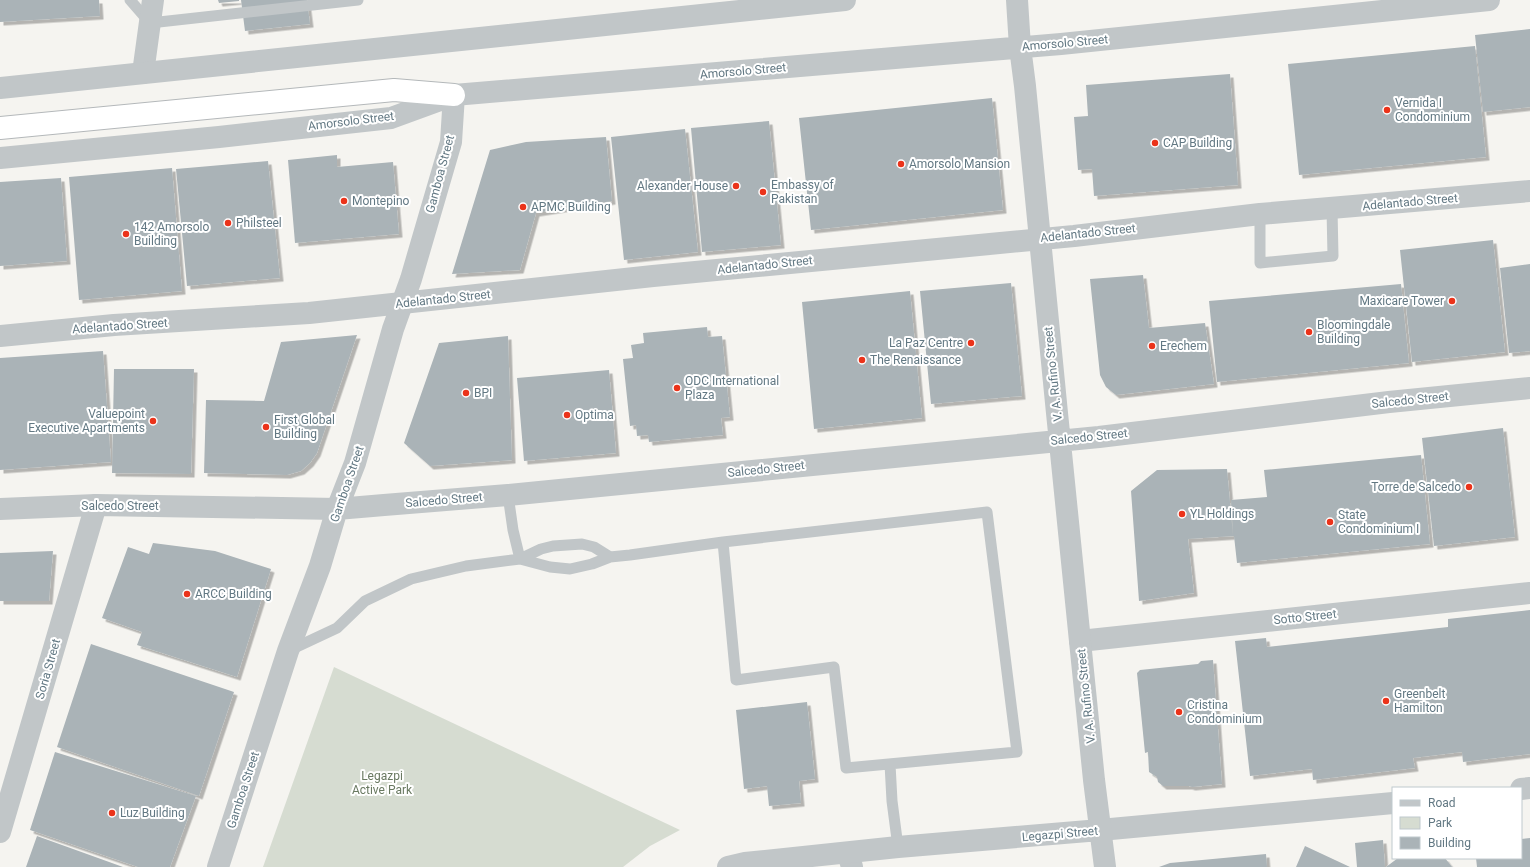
<svg xmlns="http://www.w3.org/2000/svg" width="1530" height="867" font-family="Roboto,sans-serif">
  <defs>
    <filter id="shadow"><feDropShadow dx="3.5" dy="3.5" stdDeviation="0" flood-color="#0004"/></filter>
  </defs>
  <rect width="100%" height="100%" fill="#f5f4f0"/>
  <path fill="#d6dcd1" d="M 334,667 L 680,830 L 650,846 L 623,867 L 263,867 Z"/>
  <path fill="#aab3b7" filter="url(#shadow)" d="M 0,0 L 99,0 L 100,16 L 0,22 Z
    M 218,0 L 239,0 L 239,1 L 219,3 Z
    M 241,0 L 307,0 L 310,24 L 245,31 Z
    M 1530,29 L 1530,107 L 1483,112 L 1475,35 Z
    M 1475,46 L 1486,157 L 1299,175 L 1288,64 Z
    M 1230,74 L 1238,185 L 1094,196 L 1092,169 L 1078,170 L 1074,117 L 1088,116 L 1086,85 Z
    M 992,98 L 1003,210 L 811,230 L 799,118 Z
    M 769,121 L 781,245 L 702,252 L 691,128 Z
    M 685,129 L 698,252 L 624,260 L 611,137 Z
    M 606,137 L 612,201 L 536,213 L 520,270 L 452,274 L 490,150 L 526,142 Z
    M 337,155 L 337,167 L 393,162 L 399,234 L 295,243 L 288,160 Z
    M 268,161 L 280,278 L 187,286 L 176,169 Z
    M 172,168 L 182,291 L 79,300 L 69,177 Z
    M 61,178 L 67,261 L 0,266 L 0,182 Z
    M 1493,240 L 1505,352 L 1412,362 L 1400,250 Z
    M 1530,264 L 1530,351 L 1509,353 L 1500,268 Z
    M 1143,275 L 1149,328 L 1205,323 L 1214,384 L 1116,395 L 1106,387 L 1100,375 L 1090,279 Z
    M 1011,283 L 1022,396 L 931,404 L 920,291 Z
    M 1401,284 L 1409,363 L 1217,382 L 1209,301 Z
    M 910,291 L 922,418 L 814,429 L 802,302 Z
    M 707,327 L 708,337 L 722,336 L 730,417 L 721,418 L 723,435 L 649,442 L 648,435 L 637,436 L 636,425 L 630,426 L 623,359 L 633,358 L 631,345 L 644,343 L 643,333 Z
    M 357,335 L 317,453 L 310,463 L 301,471 L 287,475 L 204,473 L 206,400 L 264,401 L 281,342 Z
    M 508,336 L 512,460 L 430,466 L 404,443 L 439,343 Z
    M 103,351 L 111,462 L 0,470 L 0,358 Z
    M 114,369 L 194,369 L 191,474 L 112,473 Z
    M 609,370 L 616,453 L 524,461 L 517,378 Z
    M 1503,428 L 1515,537 L 1434,546 L 1422,438 Z
    M 1421,455 L 1430,544 L 1237,563 L 1234,536 L 1188,539 L 1194,593 L 1139,601 L 1131,491 L 1157,470 L 1227,469 L 1233,535 L 1231,500 L 1267,497 L 1264,470 Z
    M 153,543 L 215,551 L 271,569 L 237,677 L 137,645 L 142,632 L 102,618 L 128,547 L 149,554 Z
    M 53,551 L 49,601 L 0,601 L 0,553 Z
    M 1530,610 L 1530,754 L 1463,762 L 1462,752 L 1413,758 L 1415,768 L 1313,780 L 1312,769 L 1250,776 L 1235,641 L 1266,638 L 1267,647 L 1448,627 L 1448,619 Z
    M 91,644 L 234,692 L 199,796 L 57,747 Z
    M 1213,660 L 1222,784 L 1192,787 L 1189,786 L 1163,786 L 1158,782 L 1157,777 L 1149,772 L 1148,752 L 1145,753 L 1137,673 L 1140,670 L 1198,664 L 1201,661 Z
    M 807,702 L 815,779 L 799,781 L 801,803 L 769,806 L 767,786 L 744,789 L 736,710 Z
    M 55,752 L 196,796 L 170,867 L 138,867 L 30,830 Z
    M 37,836 L 123,867 L 26,867 Z
    M 1530,838 L 1530,867 L 1477,867 L 1476,858 L 1521,858 L 1521,839 Z
    M 1383,840 L 1385,867 L 1357,867 L 1355,843 Z
    M 1305,846 L 1350,867 L 1296,867 Z
    M 1266,854 L 1267,867 L 1159,867 L 1170,863 Z
    M 1398,858 L 1445,858 L 1452,867 L 1386,867 Z"/>
  <g fill="none" stroke-linecap="round" stroke-linejoin="round">
    <g stroke="#b4b8ba" stroke-width="24">
      <path id="motorway" d="M 0,128 L 394,90 L 454,95"/>
    </g>
    <path stroke="#c1c6c8" stroke-width="11" d="M 130,0 L 150,23 L 358,0
      M 1260,214 L 1260,263 L 1333,256 L 1332,209
      M 508,495 L 513,530 L 520,559
      M 520,559 L 541,549 L 553,546 L 582,544 L 594,547 L 610,557
      M 290,650 L 337,628 L 365,601 L 411,579 L 466,566 L 520,559 L 550,567 L 570,569 L 592,564 L 610,557 L 630,555 L 723,542 L 987,512 L 1017,752 L 846,768 L 834,667 L 736,680 L 723,542
      M 890,764 L 892,801 L 898,847"/>
    <path stroke="#c1c6c8" stroke-width="22" d="M 143,73 L 153,0
      M 0,336 L 114,325 L 309,313 L 653,276 L 1074,236 L 1260,214 L 1530,191
      M 1080,641 L 1530,593
      M 1521,789 L 1530,788
      M 1100,830 L 1393,803
      M 0,832 L 96,505
      M 848,853 L 852,867"/>
    <path stroke="#c1c6c8" stroke-width="22" d="M 1017,0 L 1020,47 L 1025,86 L 1057,413 L 1094,780 L 1105,867
      M 0,88 L 845,0
      M 0,158 L 219,137 L 391,118 L 454,95 L 1061,44 L 1489,0
      M 0,509 L 96,505 L 337,509 L 384,505 L 508,495 L 1099,437 L 1389,402 L 1530,388
      M 218,867 L 288,651 L 320,566 L 337,509 L 355,463 L 393,329 L 411,279 L 451,142 L 454,95
      M 728,867 L 745,863 L 898,847 L 1100,830"/>
    <use href="#motorway" stroke="#fff" stroke-width="22"/>
  </g>
  <g fill="#eb331a" stroke="#fff" stroke-width="1.5">
    <circle cx="1387" cy="110" r="4"/>
    <circle cx="1155" cy="143" r="4"/>
    <circle cx="901" cy="164" r="4"/>
    <circle cx="736" cy="186" r="4"/>
    <circle cx="763" cy="192" r="4"/>
    <circle cx="344" cy="201" r="4"/>
    <circle cx="523" cy="207" r="4"/>
    <circle cx="228" cy="223" r="4"/>
    <circle cx="126" cy="234" r="4"/>
    <circle cx="1452" cy="301" r="4"/>
    <circle cx="1309" cy="332" r="4"/>
    <circle cx="971" cy="343" r="4"/>
    <circle cx="1152" cy="346" r="4"/>
    <circle cx="862" cy="360" r="4"/>
    <circle cx="677" cy="388" r="4"/>
    <circle cx="466" cy="393" r="4"/>
    <circle cx="567" cy="415" r="4"/>
    <circle cx="153" cy="421" r="4"/>
    <circle cx="266" cy="427" r="4"/>
    <circle cx="1469" cy="487" r="4"/>
    <circle cx="1182" cy="514" r="4"/>
    <circle cx="1330" cy="522" r="4"/>
    <circle cx="187" cy="594" r="4"/>
    <circle cx="1386" cy="701" r="4"/>
    <circle cx="1179" cy="712" r="4"/>
    <circle cx="112" cy="813" r="4"/>
  </g>
  <g text-anchor="middle" dominant-baseline="central" stroke-width="4" stroke-linejoin="round" paint-order="stroke">
    <g font-size="12" fill="#627883" stroke="#fff">
      <text transform="translate(1065 43) rotate(-5)">Amorsolo Street</text>
      <text transform="translate(743 71) rotate(-5)">Amorsolo Street</text>
      <text transform="translate(351 121) rotate(-7)">Amorsolo Street</text>
      <text transform="translate(440 174) rotate(-75)">Gamboa Street</text>
      <text transform="translate(1410 202) rotate(-5)">Adelantado Street</text>
      <text transform="translate(1088 233) rotate(-6)">Adelantado Street</text>
      <text transform="translate(765 265) rotate(-6)">Adelantado Street</text>
      <text transform="translate(443 299) rotate(-6)">Adelantado Street</text>
      <text transform="translate(120 326) rotate(-4)">Adelantado Street</text>
      <text transform="translate(1053 374) rotate(-96)">V. A. Rufino Street</text>
      <text transform="translate(1410 400) rotate(-6)">Salcedo Street</text>
      <text transform="translate(1089 437) rotate(-6)">Salcedo Street</text>
      <text transform="translate(766 469) rotate(-6)">Salcedo Street</text>
      <text transform="translate(347 484) rotate(-71)">Gamboa Street</text>
      <text transform="translate(444 500) rotate(-5)">Salcedo Street</text>
      <text x="120" y="506">Salcedo Street</text>
      <text transform="translate(1305 617) rotate(-6)">Sotto Street</text>
      <text transform="translate(48 669) rotate(-74)">Soria Street</text>
      <text transform="translate(1086 696) rotate(-96)">V. A. Rufino Street</text>
      <text transform="translate(243 790) rotate(-72)">Gamboa Street</text>
      <text transform="translate(1060 834) rotate(-5)">Legazpi Street</text>
    </g>
    <g font-size="12" fill="#627883" stroke="#fff" text-anchor="start">
      <text x="1395" y="103">Vernida I<tspan x="1395" dy="14">Condominium</tspan></text>
      <text x="1163" y="143">CAP Building</text>
      <text x="909" y="164">Amorsolo Mansion</text>
      <text x="771" y="185">Embassy of<tspan x="771" dy="14">Pakistan</tspan></text>
      <text x="728" y="186" text-anchor="end">Alexander House</text>
      <text x="352" y="201">Montepino</text>
      <text x="531" y="207">APMC Building</text>
      <text x="236" y="223">Philsteel</text>
      <text x="134" y="227">142 Amorsolo<tspan x="134" dy="14">Building</tspan></text>
      <text x="1444" y="301" text-anchor="end">Maxicare Tower</text>
      <text x="1317" y="325">Bloomingdale<tspan x="1317" dy="14">Building</tspan></text>
      <text x="963" y="343" text-anchor="end">La Paz Centre</text>
      <text x="1160" y="346">Erechem</text>
      <text x="870" y="360">The Renaissance</text>
      <text x="685" y="381">ODC International<tspan x="685" dy="14">Plaza</tspan></text>
      <text x="474" y="393">BPI</text>
      <text x="145" y="414" text-anchor="end">Valuepoint<tspan x="145" dy="14">Executive Apartments</tspan></text>
      <text x="575" y="415">Optima</text>
      <text x="274" y="420">First Global<tspan x="274" dy="14">Building</tspan></text>
      <text x="1461" y="487" text-anchor="end">Torre de Salcedo</text>
      <text x="1190" y="514">YL Holdings</text>
      <text x="1338" y="515">State<tspan x="1338" dy="14">Condominium I</tspan></text>
      <text x="195" y="594">ARCC Building</text>
      <text x="1394" y="694">Greenbelt<tspan x="1394" dy="14">Hamilton</tspan></text>
      <text x="1187" y="705">Cristina<tspan x="1187" dy="14">Condominium</tspan></text>
      <text x="120" y="813">Luz Building</text>
    </g>
    <g font-size="12" fill="#697961" stroke="#fff">
      <text x="382" y="776">Legazpi<tspan x="382" dy="14">Active Park</tspan></text>
    </g>
  </g>
  <rect x="1392" y="787" width="130" height="72" fill="#ffffff" stroke="#c0c9cd"/>
  <rect x="1400" y="800" width="20" height="6" fill="#c1c6c8" stroke="#c0c9cd"/>
  <text x="1428" y="807" font-size="12" fill="#627883">Road</text>
  <rect x="1400" y="817" width="20" height="12" fill="#d6dcd1" stroke="#c0c9cd"/>
  <text x="1428" y="827" font-size="12" fill="#627883">Park</text>
  <rect x="1400" y="837" width="20" height="12" fill="#aab3b7" stroke="#c0c9cd"/>
  <text x="1428" y="847" font-size="12" fill="#627883">Building</text>
</svg>
